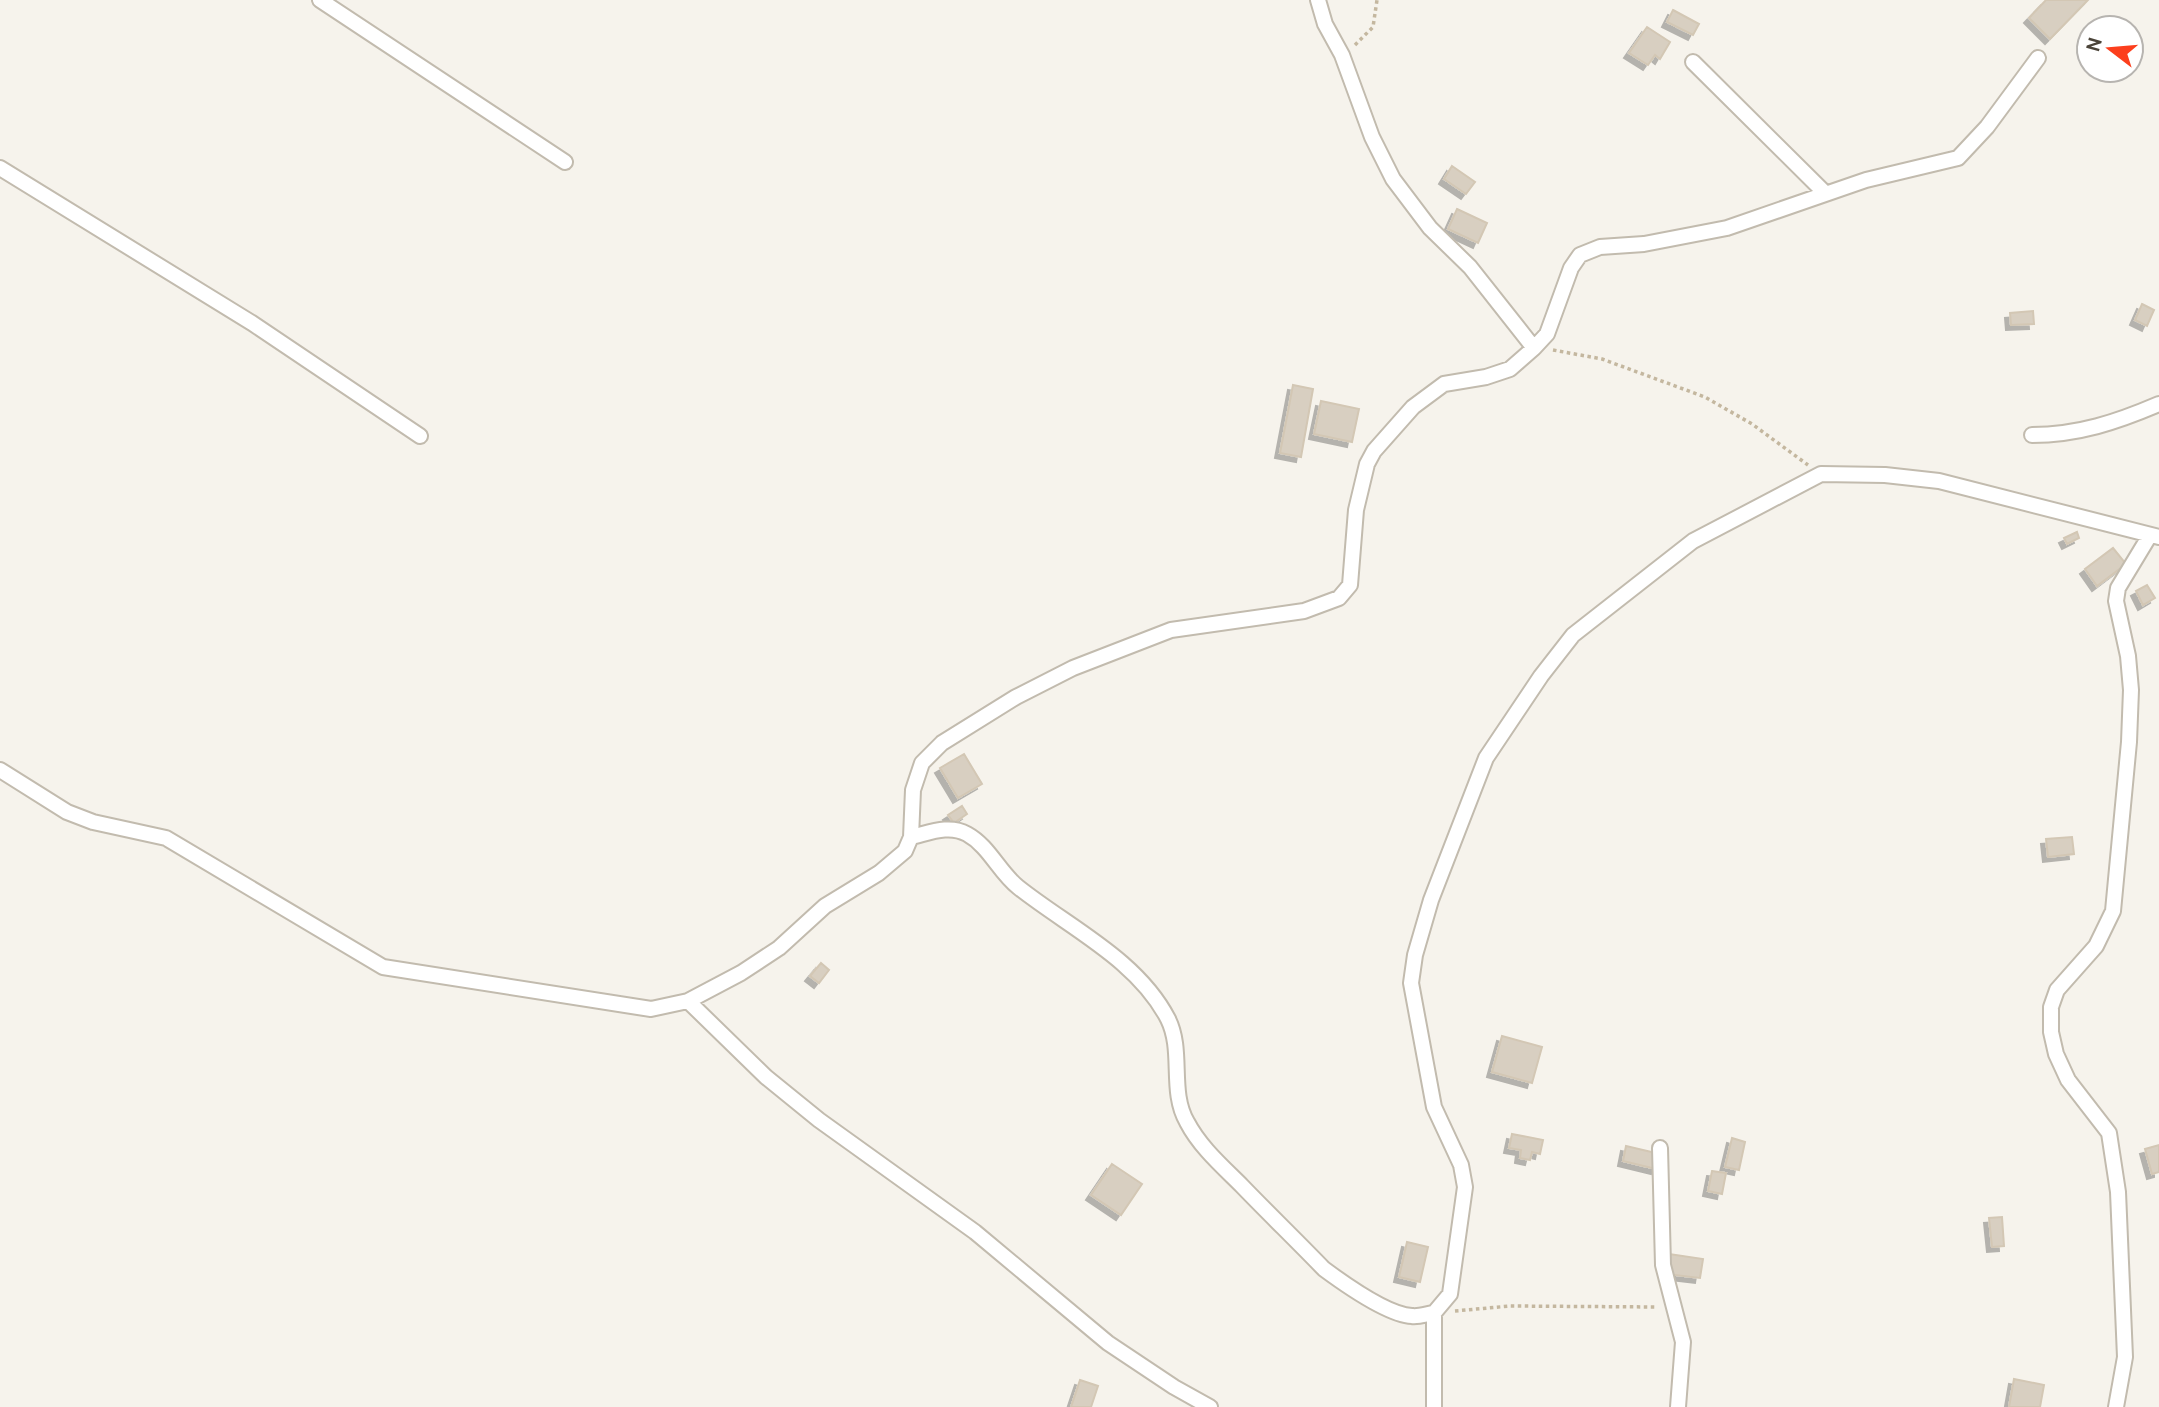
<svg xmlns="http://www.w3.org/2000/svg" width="2159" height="1407" font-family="Cabin,sans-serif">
  <defs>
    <filter id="shadow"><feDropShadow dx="-5" dy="5" stdDeviation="0" flood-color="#0004"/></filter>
  </defs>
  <rect width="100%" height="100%" fill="#f6f3ec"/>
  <path fill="#d8cfc1" stroke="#d3c7b4" stroke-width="2" filter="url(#shadow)" d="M 2046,0 L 2088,0 L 2050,39 L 2029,18 Z
    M 1673,10 L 1699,24 L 1693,35 L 1667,22 Z
    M 1647,27 L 1670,42 L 1660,59 L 1655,55 L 1648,65 L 1629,53 Z
    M 1452,166 L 1475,182 L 1466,194 L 1444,179 Z
    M 1457,209 L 1487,223 L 1478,243 L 1448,229 Z
    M 2142,304 L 2154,310 L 2147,326 L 2135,320 Z
    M 2033,311 L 2034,324 L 2011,325 L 2010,313 Z
    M 1293,385 L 1313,389 L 1301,457 L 1280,453 Z
    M 1321,401 L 1359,409 L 1352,442 L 1314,434 Z
    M 2077,532 L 2079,538 L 2067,544 L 2064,538 Z
    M 2113,548 L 2126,564 L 2097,586 L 2085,569 Z
    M 2147,585 L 2155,598 L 2143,605 L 2136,591 Z
    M 964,754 L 982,784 L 958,798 L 940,768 Z
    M 962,806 L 967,814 L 954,823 L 948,815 Z
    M 2072,837 L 2074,854 L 2048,857 L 2046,839 Z
    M 821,963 L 829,970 L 819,983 L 810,976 Z
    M 1502,1036 L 1542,1047 L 1532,1083 L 1492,1072 Z
    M 1512,1134 L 1543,1140 L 1540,1154 L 1532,1152 L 1530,1160 L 1520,1158 L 1521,1150 L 1509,1148 Z
    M 1732,1138 L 1745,1142 L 1739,1170 L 1725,1167 Z
    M 2159,1145 L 2159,1172 L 2152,1174 L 2145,1149 Z
    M 1626,1146 L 1660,1154 L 1656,1169 L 1623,1161 Z
    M 1112,1164 L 1142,1184 L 1121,1215 L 1091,1195 Z
    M 1712,1171 L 1726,1173 L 1722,1194 L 1708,1191 Z
    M 2002,1217 L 2004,1246 L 1992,1247 L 1989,1218 Z
    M 1407,1242 L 1428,1247 L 1420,1282 L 1399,1277 Z
    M 1669,1254 L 1703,1259 L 1700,1278 L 1666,1274 Z
    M 2014,1379 L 2044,1385 L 2040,1407 L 2009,1407 Z
    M 1080,1380 L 1098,1386 L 1091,1407 L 1071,1407 Z"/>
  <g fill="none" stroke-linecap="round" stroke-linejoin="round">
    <g stroke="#c2bbae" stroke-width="18">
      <path id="street" d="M 320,0 L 565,162
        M 1318,0 L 1325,24 L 1342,55 L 1372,137 L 1393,179 L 1430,228 L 1470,267 L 1534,348
        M 1693,62 L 1825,193
        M 0,168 L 252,323 L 420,436
        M 2032,435 C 2078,435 2117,422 2159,404
        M 0,770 L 67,812 L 93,822 L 166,838 L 383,967 L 651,1009 L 688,1001 L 741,973 L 779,948 L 825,906 L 879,873 L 905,851 L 911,837 L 913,790 L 922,763 L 942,743 L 1016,697 L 1073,668 L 1171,630 L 1304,611 L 1339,598 L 1350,585 L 1356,510 L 1367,464 L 1374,451 L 1413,407 L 1444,384 L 1486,377 L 1510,369 L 1534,348 L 1547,334 L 1571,268 L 1580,255 L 1600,247 L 1644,244 L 1727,228 L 1866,180 L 1958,158 L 1987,127 L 2038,58
        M 911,837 C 929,833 949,824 967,834 C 989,846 999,872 1018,887 C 1068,927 1137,959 1168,1019 C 1184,1051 1169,1091 1187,1122 C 1200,1147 1222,1166 1242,1186 C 1269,1214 1297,1241 1324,1269 C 1343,1283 1388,1315 1412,1316 C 1418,1317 1427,1314 1434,1313 L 1450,1294 L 1465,1187 L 1461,1165 L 1434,1107 L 1411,983 L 1415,955 L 1431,900 L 1486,758 L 1541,676 L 1573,635 L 1693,541 L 1821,474 L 1885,475 L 1939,481 L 2159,537
        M 688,1001 L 766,1077 L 819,1120 L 975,1232 L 1108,1343 L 1174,1387 L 1210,1407
        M 1660,1148 L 1663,1265 L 1683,1342 L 1678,1407
        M 1434,1313 L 1434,1407
        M 2116,1407 L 2125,1357 L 2118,1192 L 2109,1133 L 2068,1080 L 2056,1054 L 2051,1032 L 2051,1007 L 2057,990 L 2096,946 L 2113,911 L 2129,742 L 2131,690 L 2128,656 L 2116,601 L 2118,588 L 2150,535"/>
    </g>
    <path stroke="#c4b79f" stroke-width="3.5" stroke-dasharray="3.5 3.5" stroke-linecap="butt" d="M 1355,45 L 1373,27 L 1377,0
      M 1553,350 L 1602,359 L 1705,397 L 1752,424 L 1808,465
      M 1455,1311 L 1510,1306 L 1657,1307"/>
    <use href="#street" stroke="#fff" stroke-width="14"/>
  </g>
  <g transform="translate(2110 49) rotate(286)"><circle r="33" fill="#ffffff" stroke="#b7b4b0" stroke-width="2"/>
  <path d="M0-5L12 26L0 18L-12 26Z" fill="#fc3f1d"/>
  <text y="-10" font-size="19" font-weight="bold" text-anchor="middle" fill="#4b4439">N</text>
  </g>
</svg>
